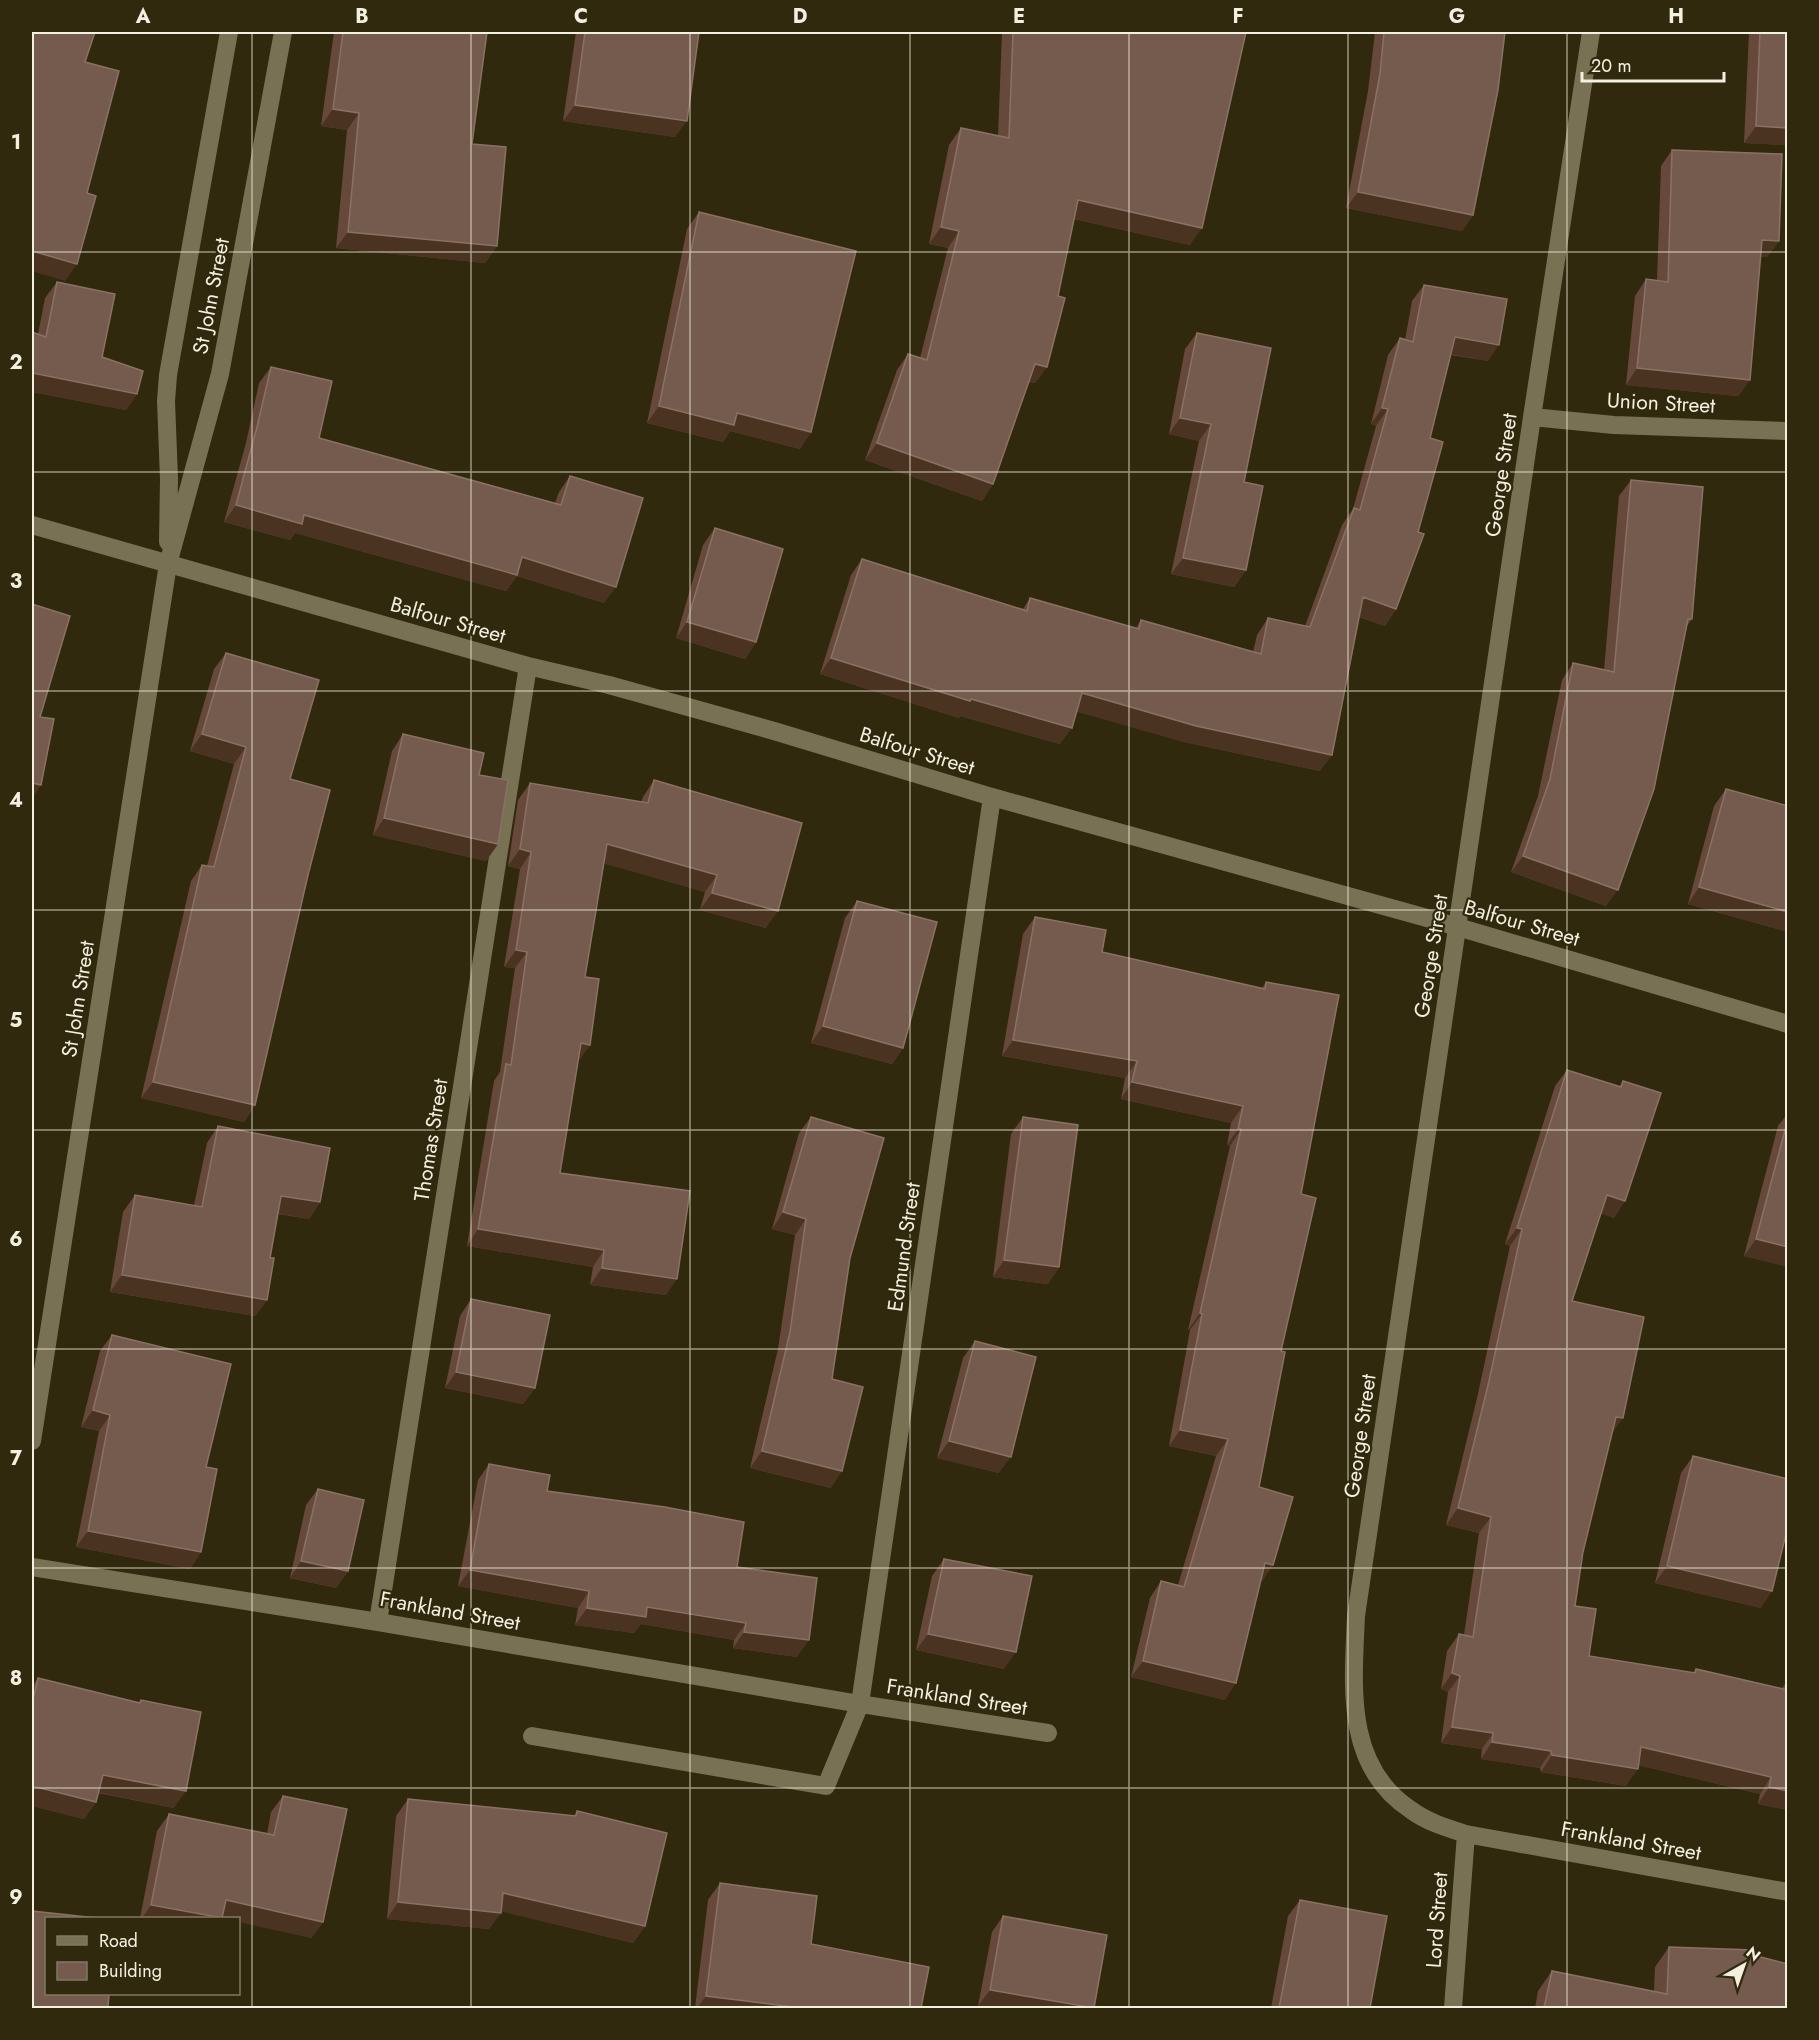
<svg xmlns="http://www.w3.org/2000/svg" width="1819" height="2040" font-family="Jost,sans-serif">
  <rect width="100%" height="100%" fill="#30290d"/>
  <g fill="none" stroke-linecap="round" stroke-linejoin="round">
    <path stroke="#797153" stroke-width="18" d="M 1591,32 L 1532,417 L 1356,1616 C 1353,1686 1344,1766 1411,1810 C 1427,1822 1447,1828 1466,1834 L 1788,1892
      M 1532,417 L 1614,425 L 1788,431
      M 32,525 L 528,666 L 609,685 L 774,731 L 992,797 L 1427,918 L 1788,1024
      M 168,542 L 169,479 L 166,401 L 168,375 L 229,32
      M 32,1441 L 168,564 L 220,374 L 283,32
      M 32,1567 L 378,1622 L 860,1704 L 1048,1733
      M 378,1622 L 528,666
      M 532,1736 L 826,1786 L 860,1704 L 992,797
      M 1453,2008 L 1466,1834"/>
  </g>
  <path fill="#66493b" d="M 334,32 L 487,32 L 472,144 L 497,246 L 485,263 L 336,248 L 347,130 L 321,126 Z
    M 576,32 L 699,32 L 675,137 L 563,121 Z
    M 1002,32 L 1246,32 L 1190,245 L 1074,219 L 1058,296 L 1047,367 L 1035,383 L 1029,382 L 993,484 L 982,501 L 865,460 L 897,370 L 908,354 L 920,358 L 948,248 L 929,244 L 949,145 L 961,128 L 998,136 Z
    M 1375,32 L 1505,32 L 1473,215 L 1462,231 L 1346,208 L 1368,91 Z
    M 1749,32 L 1788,32 L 1788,145 L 1744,143 Z
    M 1672,150 L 1779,241 L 1767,257 L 1761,257 L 1750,380 L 1738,396 L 1626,385 L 1635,296 L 1646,279 L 1657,280 L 1661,166 Z
    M 699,212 L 811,432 L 800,449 L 730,431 L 723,442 L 647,423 L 687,229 Z
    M 57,282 L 102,357 L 137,394 L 126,410 L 32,392 L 32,332 L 38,334 L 45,298 Z
    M 1424,285 L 1488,361 L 1451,355 L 1430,438 L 1396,609 L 1385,626 L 1359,617 L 1320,771 L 1184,742 L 1077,711 L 1060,744 L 960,716 L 959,718 L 820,674 L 851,575 L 862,559 L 1023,609 L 1030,598 L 1136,628 L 1141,620 L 1253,652 L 1257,635 L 1268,618 L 1305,626 L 1342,525 L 1353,509 L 1376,426 L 1371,424 L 1388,355 L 1400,338 L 1405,340 L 1412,301 Z
    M 1197,333 L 1244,482 L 1246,570 L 1234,587 L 1171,574 L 1199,441 L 1169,434 L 1185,349 Z
    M 271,367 L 319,438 L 555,503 L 559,492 L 570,476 L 604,603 L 517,576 L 506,591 L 295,533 L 290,540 L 224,522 L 246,443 L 259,383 Z
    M 1631,480 L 1692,619 L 1686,627 L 1606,906 L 1511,872 L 1538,796 L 1562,680 L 1573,663 L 1604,670 L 1619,496 Z
    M 715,528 L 756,642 L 745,659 L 676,638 L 703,545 Z
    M 226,653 L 290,779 L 308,875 L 255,1105 L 244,1122 L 141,1098 L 191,881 L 202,865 L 207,866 L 234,764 L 190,751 L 214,669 Z
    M 403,734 L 479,775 L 498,844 L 486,861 L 373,835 L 392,751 Z
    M 654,780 L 766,928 L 700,910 L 705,892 L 604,863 L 585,977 L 590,1045 L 578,1061 L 560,1173 L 666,1295 L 590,1285 L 593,1267 L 467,1246 L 494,1081 L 500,1072 L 515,968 L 504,967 L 520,869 L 508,866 L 518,800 L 530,783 L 641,802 L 643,797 Z
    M 1726,789 L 1788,806 L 1788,932 L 1688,904 L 1714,806 Z
    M 857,901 L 903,1048 L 892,1064 L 811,1043 L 845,918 Z
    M 1035,917 L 1102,952 L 1262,988 L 1266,982 L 1301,1194 L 1281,1351 L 1259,1487 L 1273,1565 L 1262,1581 L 1261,1581 L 1225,1700 L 1131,1677 L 1150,1598 L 1161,1581 L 1178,1585 L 1216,1456 L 1169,1446 L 1190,1330 L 1188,1330 L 1230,1146 L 1227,1145 L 1231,1123 L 1121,1099 L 1125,1078 L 1002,1056 L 1023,934 Z
    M 1567,1070 L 1619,1087 L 1623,1081 L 1614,1218 L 1601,1213 L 1572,1301 L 1611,1435 L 1583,1552 L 1575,1606 L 1589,1656 L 1693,1673 L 1696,1669 L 1782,1688 L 1788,1680 L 1788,1810 L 1758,1804 L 1760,1794 L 1638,1765 L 1626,1786 L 1541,1772 L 1540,1768 L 1481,1759 L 1482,1749 L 1441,1743 L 1448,1692 L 1441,1689 L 1447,1651 L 1459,1634 L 1464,1635 L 1479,1533 L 1446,1525 L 1477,1398 L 1510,1246 L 1505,1244 L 1555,1086 Z
    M 1788,1113 L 1788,1263 L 1785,1266 L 1744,1256 L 1778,1126 Z
    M 811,1117 L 850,1258 L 832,1379 L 831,1488 L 750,1468 L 778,1349 L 795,1235 L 772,1229 L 799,1133 Z
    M 1023,1117 L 1059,1267 L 1048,1284 L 993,1277 L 1011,1134 Z
    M 218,1126 L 320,1202 L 309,1219 L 278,1214 L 270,1258 L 267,1300 L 255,1316 L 110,1292 L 123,1212 L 135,1195 L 194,1205 L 207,1143 Z
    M 471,1299 L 535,1388 L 523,1404 L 445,1388 L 460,1316 Z
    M 112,1335 L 206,1467 L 201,1552 L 190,1569 L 76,1547 L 99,1431 L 81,1427 L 100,1351 Z
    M 975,1341 L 999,1473 L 937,1458 L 963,1358 Z
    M 1693,1456 L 1761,1608 L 1655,1583 L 1681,1473 Z
    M 489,1464 L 547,1491 L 737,1567 L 797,1657 L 733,1648 L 734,1640 L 641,1624 L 634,1633 L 575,1625 L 578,1608 L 458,1586 L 478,1480 Z
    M 318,1489 L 348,1571 L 336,1588 L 290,1578 L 306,1505 Z
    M 944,1559 L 1004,1669 L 916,1650 L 932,1576 Z
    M 38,1678 L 138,1703 L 141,1700 L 174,1808 L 98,1793 L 96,1802 L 84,1819 L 32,1806 L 32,1687 Z
    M 283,1796 L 323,1922 L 311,1938 L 238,1918 L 140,1918 L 157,1831 L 169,1814 L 267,1834 L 271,1812 Z
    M 408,1799 L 574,1816 L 577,1811 L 645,1926 L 633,1943 L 501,1911 L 489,1929 L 387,1919 L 396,1816 Z
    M 720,1883 L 811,1944 L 921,2008 L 695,2008 L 708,1900 Z
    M 1300,1900 L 1370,2008 L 1271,2008 L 1288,1916 Z
    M 1003,1916 L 1094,2008 L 978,2006 L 992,1932 Z
    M 1669,1947 L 1753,1955 L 1788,2008 L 1535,2008 L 1538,1991 L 1552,1971 L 1654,1992 L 1655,1967 Z"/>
  <path fill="#4a3421" d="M 575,105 L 687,121 L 675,137 L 563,121 Z
    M 333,109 L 359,113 L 347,130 L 321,126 Z
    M 1756,126 L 1788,128 L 1788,145 L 1744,143 Z
    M 1358,192 L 1473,215 L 1462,231 L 1346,208 Z
    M 1078,200 L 1202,228 L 1190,245 L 1066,217 Z
    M 941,227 L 959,231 L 948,248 L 929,244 Z
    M 348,232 L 497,246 L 485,263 L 336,248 Z
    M 1762,240 L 1779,241 L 1767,257 L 1751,257 Z
    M 32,251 L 77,264 L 65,281 L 32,271 Z
    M 1455,337 L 1499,345 L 1488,361 L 1444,353 Z
    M 1035,364 L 1047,367 L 1035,383 L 1024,380 Z
    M 1637,368 L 1750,380 L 1738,396 L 1626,385 Z
    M 32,373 L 137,394 L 126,410 L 32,392 Z
    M 659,406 L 737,413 L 811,432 L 800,449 L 730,431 L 723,442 L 647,423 Z
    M 1382,408 L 1388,409 L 1376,426 L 1371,424 Z
    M 1180,418 L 1211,424 L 1199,441 L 1169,434 Z
    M 877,443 L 993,484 L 982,501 L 865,460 Z
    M 236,505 L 304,515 L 522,557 L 616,587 L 604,603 L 517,576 L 506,591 L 295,533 L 290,540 L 224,522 Z
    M 1183,558 L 1246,570 L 1234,587 L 1171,574 Z
    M 1363,597 L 1396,609 L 1385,626 L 1352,614 Z
    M 687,622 L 756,642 L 745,659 L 676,638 Z
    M 831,658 L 1072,728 L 1060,744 L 960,716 L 959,718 L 820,674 Z
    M 1082,693 L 1332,755 L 1320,771 L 1184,742 L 1070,710 Z
    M 202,734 L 246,747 L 234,764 L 190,751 Z
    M 32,783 L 41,785 L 32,799 Z
    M 384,818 L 498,844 L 486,861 L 373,835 Z
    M 607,844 L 717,875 L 705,892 L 595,861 Z
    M 520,849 L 531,852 L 520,869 L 508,866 Z
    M 1523,856 L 1618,890 L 1606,906 L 1511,872 Z
    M 1699,887 L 1788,912 L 1788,932 L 1688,904 Z
    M 712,893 L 778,911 L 766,928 L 700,910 Z
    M 516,950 L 527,952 L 515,968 L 504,967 Z
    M 823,1026 L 903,1048 L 892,1064 L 811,1043 Z
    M 1013,1040 L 1137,1061 L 1125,1078 L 1002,1056 Z
    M 581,1043 L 590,1045 L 579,1061 L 569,1060 Z
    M 153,1082 L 255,1105 L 244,1122 L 141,1098 Z
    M 1132,1082 L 1243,1106 L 1231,1123 L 1121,1099 Z
    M 1238,1129 L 1241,1129 L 1230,1146 L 1227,1145 Z
    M 1607,1195 L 1625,1201 L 1614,1218 L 1595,1212 Z
    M 281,1196 L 320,1202 L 309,1219 L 270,1212 Z
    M 783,1212 L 806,1219 L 795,1235 L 772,1229 Z
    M 1517,1228 L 1522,1229 L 1510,1246 L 1505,1244 Z
    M 478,1229 L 604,1250 L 593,1267 L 467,1246 Z
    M 1756,1239 L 1788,1247 L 1788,1263 L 1785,1266 L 1744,1256 Z
    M 1004,1260 L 1059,1267 L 1048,1284 L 993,1277 Z
    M 602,1268 L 677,1279 L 666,1295 L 590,1285 Z
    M 122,1275 L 267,1300 L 255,1316 L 110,1292 Z
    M 1200,1313 L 1202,1314 L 1190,1330 L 1188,1330 Z
    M 456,1372 L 535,1388 L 523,1404 L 445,1388 Z
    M 93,1410 L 110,1415 L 99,1431 L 81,1427 Z
    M 1616,1417 L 1623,1418 L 1611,1435 Z
    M 1180,1430 L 1228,1439 L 1216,1456 L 1169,1446 Z
    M 949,1441 L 1011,1457 L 999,1473 L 937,1458 Z
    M 762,1451 L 842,1471 L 831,1488 L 750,1468 Z
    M 1458,1508 L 1491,1517 L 1479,1533 L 1446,1525 Z
    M 88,1531 L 201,1552 L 190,1569 L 76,1547 Z
    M 301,1561 L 348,1571 L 336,1588 L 290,1578 Z
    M 1265,1563 L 1273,1565 L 1262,1581 L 1254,1579 Z
    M 1667,1566 L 1772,1591 L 1761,1608 L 1655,1583 Z
    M 470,1570 L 589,1591 L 578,1608 L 458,1586 Z
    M 647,1607 L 746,1623 L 734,1640 L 641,1624 L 634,1633 L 575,1625 L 587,1608 Z
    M 744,1632 L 809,1640 L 797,1657 L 733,1648 Z
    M 928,1634 L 1016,1652 L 1004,1669 L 916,1650 Z
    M 1143,1661 L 1236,1683 L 1225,1700 L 1131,1677 Z
    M 1452,1673 L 1460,1676 L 1448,1692 L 1441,1689 Z
    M 1452,1727 L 1493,1733 L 1482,1749 L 1441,1743 Z
    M 1492,1742 L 1551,1751 L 1540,1768 L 1481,1759 Z
    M 1641,1747 L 1771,1777 L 1760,1794 L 1629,1763 Z
    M 1552,1755 L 1638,1769 L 1626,1786 L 1541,1772 Z
    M 103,1775 L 186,1791 L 174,1808 L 91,1791 Z
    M 32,1786 L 96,1802 L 84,1819 L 32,1806 Z
    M 1769,1787 L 1788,1791 L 1788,1810 L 1758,1804 Z
    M 503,1893 L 645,1926 L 633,1943 L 491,1909 Z
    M 226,1900 L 323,1922 L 311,1938 L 238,1922 L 238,1918 L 142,1918 L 151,1905 Z
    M 398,1902 L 501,1913 L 489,1929 L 387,1919 Z
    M 990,1990 L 1093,2008 L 991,2008 L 978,2006 Z
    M 706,1996 L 801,2008 L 697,2008 Z"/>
  <path fill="#755b4d" stroke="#897264" stroke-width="1.5" d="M 32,32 L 95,32 L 85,62 L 119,71 L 87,193 L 96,196 L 77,264 L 32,251 Z
    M 343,32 L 487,32 L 472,144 L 506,147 L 497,246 L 348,232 L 359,113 L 333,109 Z
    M 585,32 L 699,32 L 687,121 L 575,105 Z
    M 1013,32 L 1246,32 L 1202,228 L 1078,200 L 1058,296 L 1065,298 L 1047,367 L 1035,364 L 993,484 L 877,443 L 908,354 L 927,360 L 959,231 L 941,227 L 961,128 L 1009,138 Z
    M 1384,32 L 1505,32 L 1498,90 L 1473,215 L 1358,192 L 1380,74 Z
    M 1760,32 L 1788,32 L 1788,128 L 1756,126 Z
    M 1672,150 L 1782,154 L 1779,241 L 1762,240 L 1750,380 L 1637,368 L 1646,279 L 1668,282 Z
    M 699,212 L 856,251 L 811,432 L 737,413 L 734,425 L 659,406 Z
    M 57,282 L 115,294 L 102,357 L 143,371 L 137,394 L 32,373 L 32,332 L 46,337 Z
    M 1424,285 L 1507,299 L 1499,345 L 1455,337 L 1430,438 L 1443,442 L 1418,532 L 1424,534 L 1396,609 L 1363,597 L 1332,755 L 1196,726 L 1082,693 L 1072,728 L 971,699 L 970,701 L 831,658 L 862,559 L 1027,611 L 1030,598 L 1139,629 L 1141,620 L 1261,654 L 1268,618 L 1310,627 L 1354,508 L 1360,510 L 1388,409 L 1382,408 L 1400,338 L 1413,342 Z
    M 1197,333 L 1271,348 L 1244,482 L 1263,486 L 1246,570 L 1183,558 L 1211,424 L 1180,418 Z
    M 271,367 L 332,381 L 319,438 L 561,505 L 570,476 L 643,498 L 616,587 L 522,557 L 517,575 L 304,515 L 302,524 L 236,505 L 257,427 Z
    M 1631,480 L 1703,487 L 1692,619 L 1688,619 L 1654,789 L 1618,890 L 1523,856 L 1550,779 L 1573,663 L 1614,672 Z
    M 715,528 L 783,549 L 756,642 L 687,622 Z
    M 32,604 L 70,616 L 40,717 L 54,719 L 41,785 L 32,783 Z
    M 226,653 L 319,680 L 290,779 L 330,790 L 308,875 L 255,1105 L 153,1082 L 202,865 L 214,867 L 246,747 L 202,734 Z
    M 403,734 L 484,753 L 479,775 L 508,780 L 498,844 L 384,818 Z
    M 654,780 L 802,823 L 778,911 L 712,893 L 717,875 L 607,844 L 585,977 L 599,979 L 590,1045 L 581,1043 L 560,1173 L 690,1191 L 677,1279 L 602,1268 L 604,1250 L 478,1229 L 506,1064 L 511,1065 L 527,952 L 516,950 L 531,852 L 520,849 L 530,783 L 648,803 Z
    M 1726,789 L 1788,806 L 1788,912 L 1699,887 Z
    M 857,901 L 937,922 L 903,1048 L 823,1026 Z
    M 1035,917 L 1106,930 L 1102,952 L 1265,989 L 1266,982 L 1339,995 L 1301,1194 L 1316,1198 L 1281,1351 L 1285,1352 L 1259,1487 L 1293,1497 L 1273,1565 L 1265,1563 L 1236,1683 L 1143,1661 L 1161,1581 L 1184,1587 L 1228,1439 L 1180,1430 L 1202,1314 L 1200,1313 L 1241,1129 L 1238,1129 L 1243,1106 L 1132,1082 L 1137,1061 L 1013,1040 Z
    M 1567,1070 L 1621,1087 L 1623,1081 L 1661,1093 L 1625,1201 L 1607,1195 L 1572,1301 L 1644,1317 L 1623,1418 L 1616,1417 L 1583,1552 L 1575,1606 L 1596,1609 L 1589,1656 L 1695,1673 L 1696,1669 L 1788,1690 L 1788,1791 L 1769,1787 L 1771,1777 L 1641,1747 L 1638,1769 L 1552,1755 L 1551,1751 L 1492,1742 L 1493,1733 L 1452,1727 L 1460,1676 L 1452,1673 L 1459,1634 L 1473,1637 L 1491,1517 L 1458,1508 L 1489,1381 L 1522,1229 L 1517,1228 Z
    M 811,1117 L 884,1138 L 850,1258 L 832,1379 L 863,1387 L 842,1471 L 762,1451 L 790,1332 L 806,1219 L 783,1212 Z
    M 1023,1117 L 1078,1125 L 1059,1267 L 1004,1260 Z
    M 1788,1119 L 1788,1247 L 1756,1239 Z
    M 218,1126 L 330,1148 L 320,1202 L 281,1196 L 270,1258 L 274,1258 L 267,1300 L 122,1275 L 135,1195 L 202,1207 Z
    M 471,1299 L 550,1315 L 535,1388 L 456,1372 Z
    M 112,1335 L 231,1364 L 206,1467 L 217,1469 L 201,1552 L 88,1531 L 110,1415 L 93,1410 Z
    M 975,1341 L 1036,1357 L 1011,1457 L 949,1441 Z
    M 1693,1456 L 1788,1479 L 1788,1526 L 1772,1591 L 1667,1566 Z
    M 489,1464 L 550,1475 L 547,1491 L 665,1507 L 744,1522 L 737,1567 L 817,1578 L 809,1640 L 744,1632 L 746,1623 L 647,1607 L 646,1617 L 587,1608 L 589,1591 L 470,1570 Z
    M 318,1489 L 364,1500 L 348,1571 L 301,1561 Z
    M 944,1559 L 1032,1576 L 1016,1652 L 928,1634 Z
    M 38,1678 L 140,1703 L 141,1700 L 201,1712 L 186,1791 L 103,1775 L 96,1802 L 32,1786 L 32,1704 Z
    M 283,1796 L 347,1809 L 323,1922 L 226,1900 L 222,1918 L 151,1905 L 169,1814 L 274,1835 Z
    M 408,1799 L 576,1816 L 577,1811 L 667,1833 L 645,1926 L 503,1893 L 501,1913 L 398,1902 Z
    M 720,1883 L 817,1896 L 811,1944 L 929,1967 L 921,2008 L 801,2008 L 706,1996 Z
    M 1300,1900 L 1387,1916 L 1370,2008 L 1279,2008 Z
    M 32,1911 L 97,1918 L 46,1918 L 46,1994 L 109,1994 L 108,2008 L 32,2008 Z
    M 1003,1916 L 1107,1935 L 1094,2008 L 990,1990 Z
    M 1669,1947 L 1753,1950 L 1753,1955 L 1788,1964 L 1788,2008 L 1544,2008 L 1552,1971 L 1667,1994 Z"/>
  <path fill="none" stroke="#f4f0e0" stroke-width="1.5" stroke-opacity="0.55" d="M 252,32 L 252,2008M 471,32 L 471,2008M 690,32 L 690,2008M 910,32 L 910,2008M 1129,32 L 1129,2008M 1348,32 L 1348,2008M 1567,32 L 1567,2008M 32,252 L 1788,252M 32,472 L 1788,472M 32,691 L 1788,691M 32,910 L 1788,910M 32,1130 L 1788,1130M 32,1349 L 1788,1349M 32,1568 L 1788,1568M 32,1788 L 1788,1788"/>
  <g text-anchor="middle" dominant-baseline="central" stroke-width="4.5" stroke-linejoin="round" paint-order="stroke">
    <g font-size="21" fill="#f4f0e0" stroke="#30290d">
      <text transform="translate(211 296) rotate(-79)">St John Street</text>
      <text transform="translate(1661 403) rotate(3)">Union Street</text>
      <text transform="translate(1501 475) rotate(-82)">George Street</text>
      <text transform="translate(448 620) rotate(16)">Balfour Street</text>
      <text transform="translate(917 751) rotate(17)">Balfour Street</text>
      <text transform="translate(1522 923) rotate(16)">Balfour Street</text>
      <text transform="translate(1431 956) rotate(-81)">George Street</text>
      <text transform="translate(78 999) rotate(-81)">St John Street</text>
      <text transform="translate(431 1140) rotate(-81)">Thomas Street</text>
      <text transform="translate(904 1247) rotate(-82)">Edmund Street</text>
      <text transform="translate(1360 1436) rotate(-82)">George Street</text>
      <text transform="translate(450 1611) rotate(10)">Frankland Street</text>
      <text transform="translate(957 1697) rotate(9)">Frankland Street</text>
      <text transform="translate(1631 1841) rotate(10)">Frankland Street</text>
      <text transform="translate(1437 1920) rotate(-86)">Lord Street</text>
    </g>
  </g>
  <rect width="1819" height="2040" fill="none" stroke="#30290d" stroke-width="66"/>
  <rect x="45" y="1917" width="195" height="78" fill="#30290d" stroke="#7e7961" stroke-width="1.5"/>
  <rect x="57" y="1936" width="30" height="9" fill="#797153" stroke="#7e7961" stroke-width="1.5"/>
  <text x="99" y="1947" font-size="18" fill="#f4f0e0">Road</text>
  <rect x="57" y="1962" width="30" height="18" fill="#755b4d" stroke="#7e7961" stroke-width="1.5"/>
  <text x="99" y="1977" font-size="18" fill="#f4f0e0">Building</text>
  <g transform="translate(1744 1965) rotate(40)" stroke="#30290d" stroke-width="4.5" paint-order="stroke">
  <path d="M0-4.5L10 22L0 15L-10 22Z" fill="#f4f0e0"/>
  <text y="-9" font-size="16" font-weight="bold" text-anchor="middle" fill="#f4f0e0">N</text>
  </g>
  <path d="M1582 72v9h142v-9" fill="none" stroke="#f4f0e0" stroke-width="3"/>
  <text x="1591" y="72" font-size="18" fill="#f4f0e0" stroke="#30290d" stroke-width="4.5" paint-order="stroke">20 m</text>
  <rect x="33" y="33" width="1753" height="1974" fill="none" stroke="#f4f0e0" stroke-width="2"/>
  <g font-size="20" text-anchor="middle" font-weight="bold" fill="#f4f0e0">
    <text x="143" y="23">A</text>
    <text x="362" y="23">B</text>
    <text x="581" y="23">C</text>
    <text x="800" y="23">D</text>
    <text x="1019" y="23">E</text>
    <text x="1238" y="23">F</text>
    <text x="1457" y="23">G</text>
    <text x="1676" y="23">H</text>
    <text x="16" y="149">1</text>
    <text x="16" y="369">2</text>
    <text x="16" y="588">3</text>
    <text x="16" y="807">4</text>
    <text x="16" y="1027">5</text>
    <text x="16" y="1246">6</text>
    <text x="16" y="1465">7</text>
    <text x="16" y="1685">8</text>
    <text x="16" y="1904">9</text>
  </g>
</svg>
